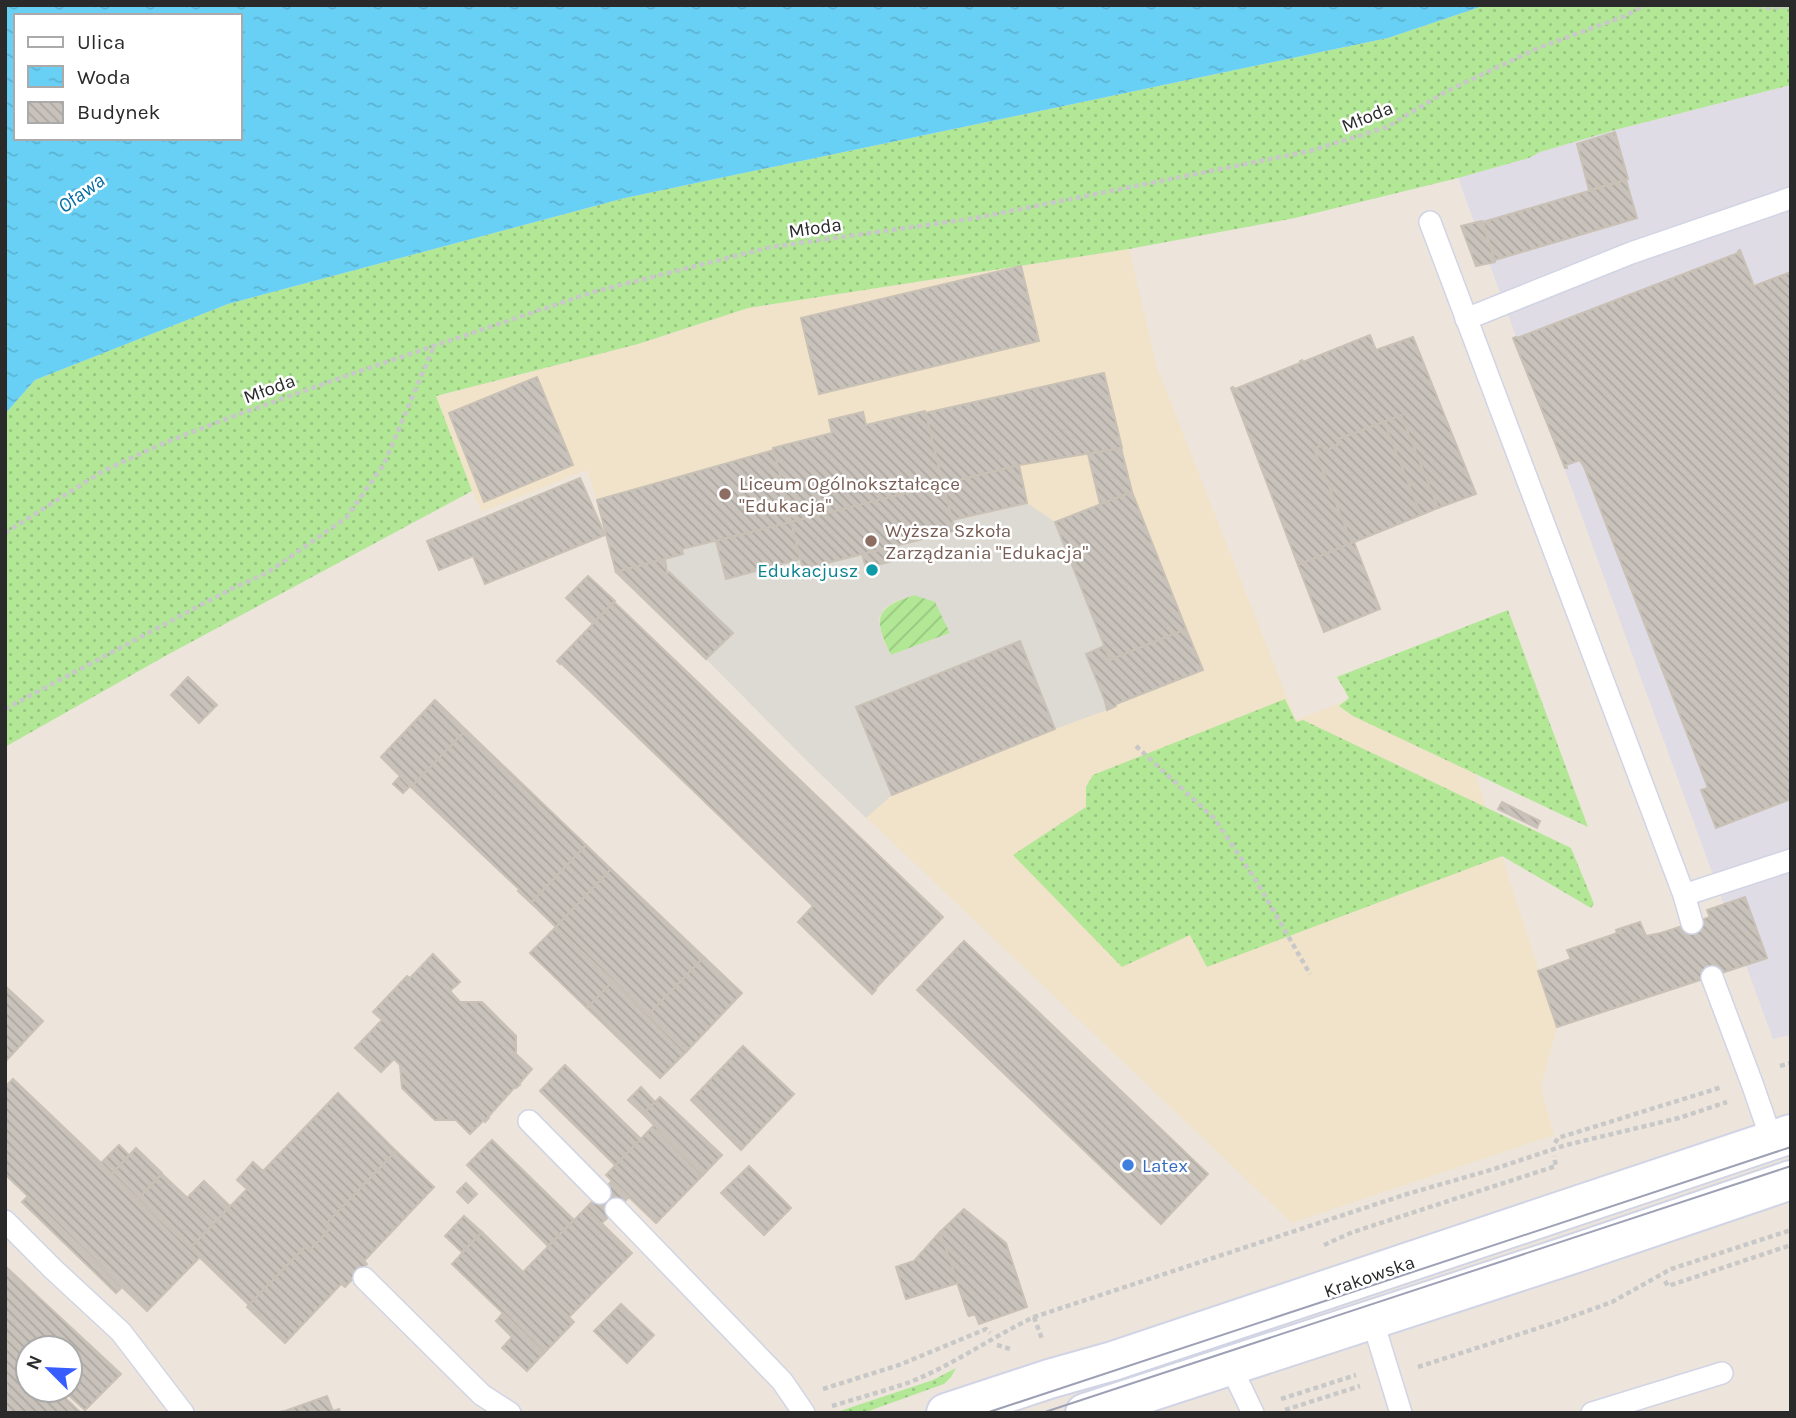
<svg xmlns="http://www.w3.org/2000/svg" width="1796" height="1418" viewBox="0 0 1796 1418" font-family="Karla,sans-serif">
<defs>
<pattern id="grass-dots" width="8" height="8" patternUnits="userSpaceOnUse" patternTransform="scale(1.75)"><rect width="8" height="8" fill="#b1e795"/><path d="M2 2h.1M6 6h.1" fill="none" stroke="#98c681" stroke-width="1.8" stroke-linecap="round"/></pattern>
<pattern id="garden-furrows" width="10" height="10" patternUnits="userSpaceOnUse" patternTransform="scale(1.75)"><rect width="10" height="10" fill="#b1e795"/><path d="M-1 1l2-2M0 10L10 0M9 11l2-2" fill="none" stroke="#98c681"/></pattern>
<pattern id="water-ripples" width="26" height="14" patternUnits="userSpaceOnUse" patternTransform="scale(1.75)"><rect width="26" height="14" fill="#69d0f5"/><path d="M2 4q2-2 4 0t4 0M15 11q2-2 4 0t4 0" fill="none" stroke="#5bb3d2"/></pattern>
<pattern id="building-back-hatch" width="6" height="6" patternUnits="userSpaceOnUse" patternTransform="scale(1.75)"><rect width="6" height="6" fill="#c8c2bb"/><path d="M-1 5l2 2M0 0l6 6M5-1l2 2" fill="none" stroke="#aca7a1"/></pattern>
</defs>
<rect width="100%" height="100%" fill="#ede5db"/>
<polygon fill="#dfdce5" points="1791,85 1791,1035 1773,1039 1458,178 1529,158 1540,152 1615,130"/>
<polygon fill="#f0e3ca" points="1129,249 1157,367 1296,720 1440,664 1557,1027 1541,1087 1554,1135 1292,1223 803,757 706,659 616,572 597,500 587,470 482,512 472,491 436,396 638,344 748,308"/>
<g fill="url(#grass-dots)">
<polygon points="1486,5 1791,5 1791,85 1615,130 1540,152 1529,158 1458,178 1295,218 1129,249 748,308 638,344 436,396 472,491 167,655 5,747 5,414 35,380 228,304 625,198 1388,38"/>
<polygon points="1508,610 1588,827 1353,716 1339,706 1349,698 1337,677"/>
<polygon points="1285,699 1296,722 1303,720 1571,848 1594,904 1591,908 1502,856 1207,967 1190,935 1122,967 1013,855 1086,807 1086,787 1093,775"/>
<polygon points="956,1368 951,1377 944,1384 863,1413 834,1413 933,1380"/>
</g>
<path fill="url(#garden-furrows)" d="M914,595L935,601L950,633L891,655C873,619 874,608 914,595Z"/>
<path fill="#ddd9d3" fill-rule="evenodd" d="M1027,503L1055,522L1104,646L1086,654L1105,701L1107,710L1055,729L1019,641L856,707L892,795L866,818L803,757L706,659L733,633L669,572L667,573L665,559L682,554V549L716,541L727,579L800,559L803,569L862,554L867,567L896,560L893,547L954,531L952,520ZM914,595L935,602L950,633L891,655L882,637L879,618L885,608L894,602Z"/>
<path fill="url(#water-ripples)" fill-rule="evenodd" d="M5,5H1486L1388,38L625,198L228,304L35,380L5,414ZM16,16H240V138H16Z"/>
<g fill="url(#building-back-hatch)" stroke="#c9c1b5" stroke-width="2">
<polygon points="1615,132 1628,179 1589,190 1577,144"/>
<polygon points="1626,180 1637,218 1495,260 1483,222"/>
<polygon points="1482,221 1495,262 1476,266 1461,226"/>
<polygon points="1740,250 1754,286 1791,272 1791,799 1716,828 1701,790 1708,788 1584,467 1580,460 1566,465 1567,468 1565,468 1513,338 1516,337 1517,338 1738,253 1738,251"/>
<polygon points="1021,266 1039,341 819,394 801,318"/>
<polygon points="1370,335 1376,350 1413,337 1476,494 1438,508 1401,415 1336,440 1338,445 1325,451 1322,445 1314,449 1352,543 1298,565 1231,388 1233,387 1235,389 1300,363 1300,361 1302,360 1303,362"/>
<polygon points="1104,373 1122,448 1019,465 943,484 925,413"/>
<polygon points="537,377 573,465 484,502 449,413"/>
<polygon points="925,411 943,484 791,522 773,448 832,433 829,420 863,412 866,425"/>
<polygon points="1401,415 1438,508 1421,515 1384,422"/>
<polygon points="1384,422 1421,515 1352,543 1314,449 1322,445 1325,451 1338,445 1336,440"/>
<polygon points="1121,448 1132,492 1100,504 1088,454"/>
<polygon points="774,450 791,522 682,549 683,554 616,572 597,500"/>
<polygon points="1019,465 1027,503 952,520 943,484"/>
<polygon points="580,478 605,535 485,584 473,556 439,570 427,541"/>
<polygon points="943,484 955,531 803,569 791,522"/>
<polygon points="1132,492 1186,629 1110,660 1055,522"/>
<polygon points="791,522 800,559 726,579 716,541"/>
<polygon points="1354,542 1380,609 1324,632 1298,565"/>
<polygon points="893,547 896,560 866,568 862,554"/>
<polygon points="665,559 667,573 669,572 733,633 706,659 616,572"/>
<polygon points="588,576 615,601 593,624 566,598"/>
<polygon points="614,602 943,917 875,989 876,990 872,994 798,922 813,906 561,663 560,664 557,661"/>
<polygon points="1186,629 1203,670 1116,704 1116,706 1107,710 1105,701 1086,654 1104,646 1110,660"/>
<polygon points="1020,641 1055,729 892,795 856,707"/>
<polygon points="188,677 217,705 199,723 171,695"/>
<polygon points="435,700 466,730 411,787 381,757"/>
<polygon points="466,730 586,845 531,903 518,891 520,890 411,787"/>
<polygon points="400,776 410,786 403,793 393,784"/>
<polygon points="1502,802 1540,821 1537,828 1498,809"/>
<polygon points="586,845 611,869 556,927 531,903"/>
<polygon points="611,869 704,957 648,1015 556,927"/>
<polygon points="1745,897 1767,958 1557,1027 1538,971 1571,959 1567,950 1612,935 1617,933 1616,930 1640,922 1646,936 1661,933 1710,917 1707,910"/>
<polygon points="556,927 613,981 587,1008 530,953"/>
<polygon points="964,941 1208,1174 1161,1224 917,990"/>
<polygon points="433,954 460,982 450,991 460,1002 482,1002 516,1036 516,1054 532,1069 519,1084 520,1085 516,1088 515,1087 488,1117 489,1118 485,1122 484,1120 470,1134 456,1120 435,1120 402,1088 400,1065 394,1059 381,1072 355,1048 382,1020 373,1012 407,976 410,978"/>
<polygon points="704,957 742,993 686,1052 648,1015"/>
<polygon points="613,981 686,1052 660,1078 587,1008"/>
<polygon points="5,986 43,1021 5,1062"/>
<polygon points="743,1046 794,1094 741,1150 691,1100"/>
<polygon points="565,1065 641,1139 616,1166 540,1091"/>
<polygon points="13,1079 200,1257 147,1311 5,1174 5,1087"/>
<polygon points="641,1087 655,1102 643,1114 628,1100"/>
<polygon points="338,1093 396,1151 325,1225 329,1230 309,1251 305,1247 249,1305 190,1248 247,1189 237,1180 253,1162 263,1171"/>
<polygon points="660,1097 722,1155 703,1175 643,1114"/>
<polygon points="654,1125 659,1129 657,1130 703,1175 656,1223 606,1175"/>
<polygon points="492,1140 574,1220 548,1246 467,1165"/>
<polygon points="119,1145 129,1155 112,1174 101,1163"/>
<polygon points="136,1148 162,1173 138,1199 112,1174"/>
<polygon points="396,1151 434,1187 364,1261 367,1264 345,1287 341,1284 285,1343 247,1307 305,1247 309,1251 329,1230 325,1225"/>
<polygon points="749,1166 791,1208 764,1235 721,1193"/>
<polygon points="162,1174 214,1223 190,1248 138,1199"/>
<polygon points="204,1181 230,1206 214,1223 187,1198"/>
<polygon points="612,1181 629,1197 601,1224 586,1208"/>
<polygon points="466,1183 477,1194 468,1203 457,1192"/>
<polygon points="28,1196 122,1287 116,1293 22,1202"/>
<polygon points="586,1208 632,1253 569,1317 523,1272"/>
<polygon points="964,1209 1006,1243 1027,1307 979,1324 975,1314 969,1316 968,1315 940,1232"/>
<polygon points="464,1216 482,1232 462,1252 445,1236"/>
<polygon points="482,1232 574,1322 544,1353 452,1264"/>
<polygon points="940,1232 958,1283 906,1299 896,1267 914,1261"/>
<polygon points="5,1266 121,1374 85,1410 63,1390 70,1390 70,1348 28,1348 28,1358 5,1336"/>
<polygon points="621,1304 654,1335 627,1363 594,1331"/>
<polygon points="503,1313 544,1353 527,1371 502,1348 512,1337 496,1321"/>
<polygon points="8,1339 23,1353 21,1355 28,1361 28,1390 57,1390 79,1411 77,1413 5,1413 5,1341"/>
<polygon points="327,1396 333,1411 339,1409 341,1413 272,1413 285,1411"/>
</g>
<g fill="none" stroke-linecap="round" stroke-linejoin="round">
<g stroke="#d1d4e4" stroke-width="24">
<g id="lane">
<polyline points="1430,222 1684,895 1692,923"/>
<polyline points="1466,319 1631,253 1791,198"/>
<polyline points="1684,895 1791,860"/>
<polyline points="1712,977 1753,1086 1772,1141"/>
<polyline points="529,1121 600,1193"/>
<polyline points="616,1209 782,1381 804,1413"/>
<polyline points="5,1221 53,1269 121,1332 183,1413"/>
<polyline points="364,1278 482,1395 510,1413"/>
<polyline points="1372,1319 1401,1413"/>
<polyline points="1230,1365 1253,1413"/>
<polyline points="1592,1413 1722,1373"/>
</g>
</g>
<g stroke="#d1d4e4" stroke-width="42">
<g id="secondary">
<polyline points="946,1413 1049,1379 1113,1361 1791,1134"/>
<polyline points="1085,1413 1567,1256 1791,1180"/>
</g>
</g>
<g stroke="#c8c8c8" stroke-width="4.5" stroke-dasharray="5 3.5" stroke-linecap="butt">
<polyline points="1758,5 1767,8 1791,6"/>
<polyline points="5,533 103,471 164,443 234,416 354,373 593,292 771,247 976,218 1310,151 1387,127 1447,91 1538,48 1625,16 1645,5"/>
<polyline points="5,709 231,589 267,573 346,518 384,464 434,346"/>
<polyline points="1136,746 1214,818 1257,882 1310,974"/>
<polyline points="1780,1066 1791,1063"/>
<polyline points="1555,1143 1558,1138 1722,1087"/>
<polyline points="1324,1245 1353,1232 1556,1166 1554,1156"/>
<polyline points="1665,1281 1668,1286 1791,1245"/>
<polyline points="1034,1317 1042,1339"/>
<polyline points="997,1345 1010,1349"/>
<polyline points="1418,1367 1557,1322 1612,1302 1671,1269 1791,1230"/>
<polyline points="823,1389 899,1365 986,1329 990,1333"/>
<polyline points="1281,1399 1356,1375"/>
<path d="M832,1406C858,1398 885,1391 910,1382C953,1365 992,1337 1034,1317L1407,1194L1494,1169L1566,1145L1679,1118L1727,1102"/>
<polyline points="1285,1410 1360,1386"/>
</g>
<use href="#lane" stroke="#fff" stroke-width="21"/>
<use href="#secondary" stroke="#fff" stroke-width="38"/>
<g stroke="#9ea1b6" stroke-width="2">
<polyline points="986,1413 1791,1147"/>
<polyline points="1042,1413 1791,1166"/>
</g>
</g>
<g fill="#8d6e63" stroke="#fff" stroke-width="2.5">
<circle cx="725" cy="494" r="7"/>
<circle cx="871" cy="541" r="7"/>
</g>
<circle fill="#0f9aa8" stroke="#fff" stroke-width="2.5" cx="872" cy="570" r="7"/>
<circle fill="#3f7fe0" stroke="#fff" stroke-width="2.5" cx="1128" cy="1165" r="7"/>
<g text-anchor="middle" stroke-width="5" stroke-linejoin="round" paint-order="stroke">
<g font-size="19" fill="#2a2a2a" stroke="#fff">
<text transform="translate(1367 116) rotate(-22)" y="7">Młoda</text>
<text transform="translate(815 227) rotate(-8)" y="7">Młoda</text>
<text transform="translate(269 388) rotate(-20)" y="7">Młoda</text>
<text transform="translate(1369 1276) rotate(-19)" y="7">Krakowska</text>
</g>
<g font-size="19" fill="#785e54" stroke="#fff" text-anchor="start">
<text x="739" y="490">Liceum Ogólnokształcące<tspan x="739" dy="22">"Edukacja"</tspan></text>
<text x="885" y="537">Wyższa Szkoła<tspan x="885" dy="22">Zarządzania "Edukacja"</tspan></text>
</g>
<g font-size="19" fill="#0d838f" stroke="#fff" text-anchor="end">
<text x="858" y="577">Edukacjusz</text>
</g>
<g font-size="19" fill="#366cbe" stroke="#fff" text-anchor="start">
<text x="1142" y="1172">Latex</text>
</g>
<g font-size="21" font-style="italic" fill="#076da2" stroke="#fff">
<text transform="translate(81 193) rotate(-36)" y="7">Oława</text>
</g>
</g>
<rect width="1796" height="1418" fill="none" stroke="#2a2a2a" stroke-width="14"/>
<rect x="14" y="14" width="228" height="126" fill="#ffffff" stroke="#aaaaaa" stroke-width="2"/>
<rect x="28" y="37" width="35" height="10" fill="#ffffff" stroke="#aaaaaa" stroke-width="2"/>
<text x="77" y="49" font-size="21" fill="#2a2a2a">Ulica</text>
<rect x="28" y="66" width="35" height="21" fill="url(#water-ripples)" stroke="#aaaaaa" stroke-width="2"/>
<text x="77" y="84" font-size="21" fill="#2a2a2a">Woda</text>
<rect x="28" y="102" width="35" height="21" fill="url(#building-back-hatch)" stroke="#aaaaaa" stroke-width="2"/>
<text x="77" y="119" font-size="21" fill="#2a2a2a">Budynek</text>
<g transform="translate(49 1369) rotate(294)"><circle r="33" fill="#ffffff" stroke="#aaaaaa" stroke-width="2"/>
<path d="M0-5L12 26L0 18L-12 26Z" fill="#375dff"/>
<text y="-10" font-size="19" font-weight="bold" text-anchor="middle" fill="#2a2a2a">N</text>
</g>
</svg>
